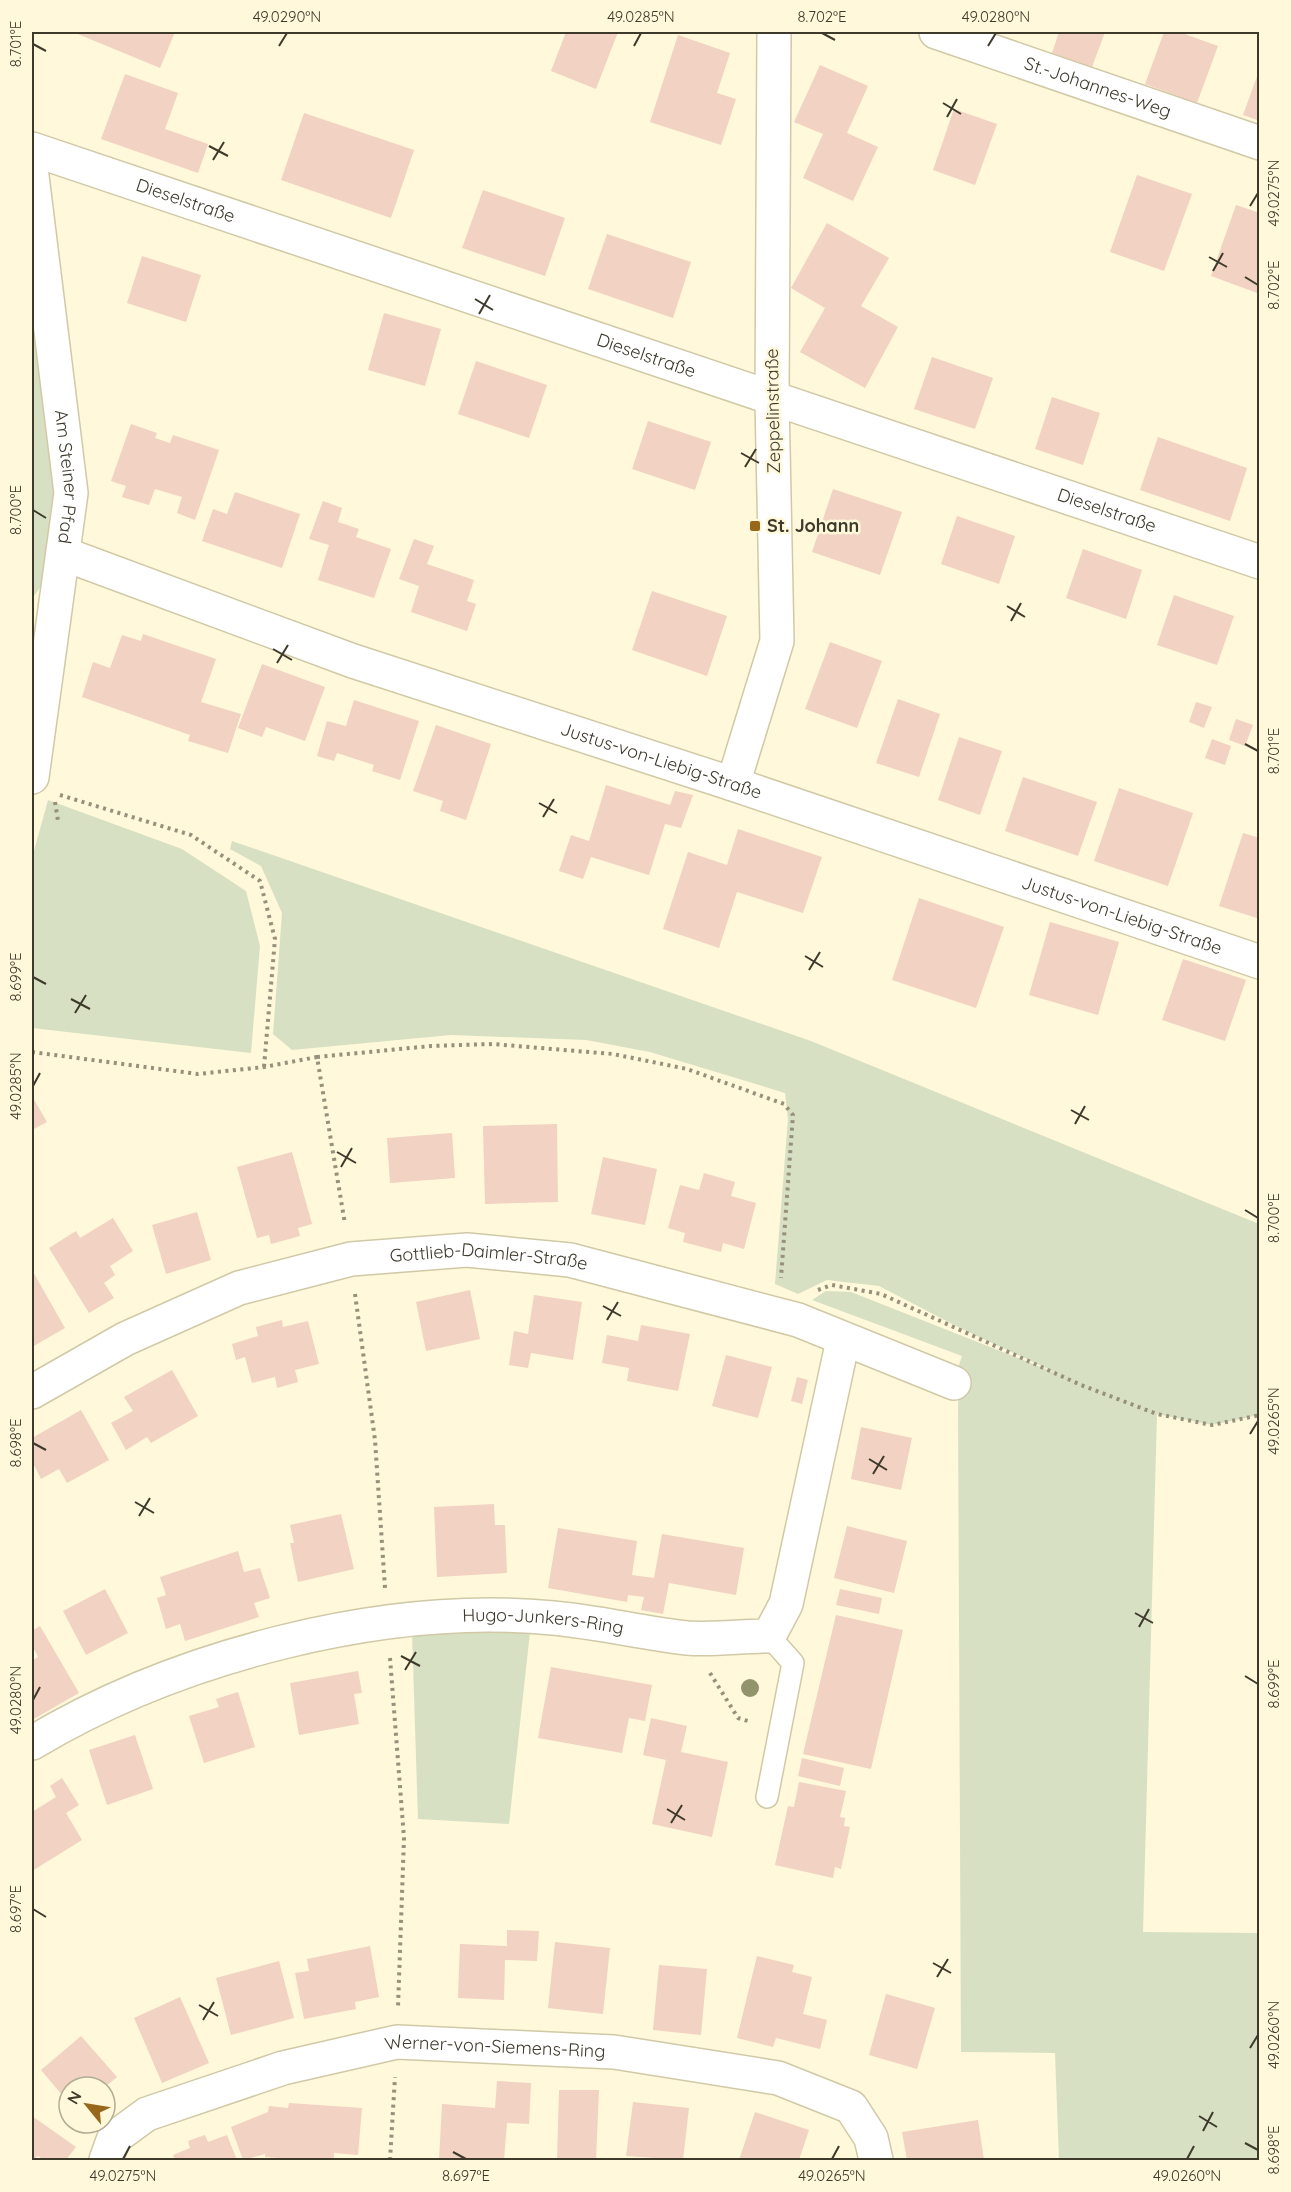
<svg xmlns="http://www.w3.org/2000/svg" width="1291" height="2192" viewBox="0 0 1291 2192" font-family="Quicksand,sans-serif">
<rect width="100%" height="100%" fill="#fff8db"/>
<g fill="#d8e0c3">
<polygon points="32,176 64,554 34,596 32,613"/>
<polygon points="48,800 182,849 246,891 260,946 251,1053 32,1028 32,858"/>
<polygon points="232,841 811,1041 1259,1224 1259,1415 1212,1425 1157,1414 1143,1932 1259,1933 1259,2160 1059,2160 1055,2053 961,2052 958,1409 959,1365 962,1356 812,1300 826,1291 851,1292 1061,1375 962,1329 879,1286 827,1280 798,1294 775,1284 788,1119 785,1093 650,1052 586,1040 451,1035 292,1050 273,1034 282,913 261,866 230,849"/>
<polygon points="530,1632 509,1824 418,1819 412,1633"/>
</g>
<g fill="#f2d2c2">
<polygon points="73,32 175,32 160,68"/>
<polygon points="566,32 618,32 596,89 551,71"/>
<polygon points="1059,32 1105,32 1092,67 1052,53"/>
<polygon points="1164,32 1179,32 1218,46 1197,103 1145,84"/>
<polygon points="678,35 730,53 717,93 736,99 721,145 650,122"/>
<polygon points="820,65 868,86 847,133 878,147 853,201 803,178 823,134 794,122"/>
<polygon points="1259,71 1260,71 1260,121 1243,115"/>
<polygon points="125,74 178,93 165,129 208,144 198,173 101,139"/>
<polygon points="954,109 997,124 975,185 933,170"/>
<polygon points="304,113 414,150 391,218 281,180"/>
<polygon points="1137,175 1192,194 1164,271 1110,252"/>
<polygon points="483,190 565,218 545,276 462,248"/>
<polygon points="1236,205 1260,213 1260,294 1211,276"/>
<polygon points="827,223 889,258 861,306 898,327 865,388 800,352 825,308 791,288"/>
<polygon points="607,234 691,262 673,318 588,289"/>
<polygon points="142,256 201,275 186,322 127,303"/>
<polygon points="384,313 441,329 425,386 368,370"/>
<polygon points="932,357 993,378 975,429 914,409"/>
<polygon points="476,361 547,385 529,438 458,414"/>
<polygon points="1052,397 1100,413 1083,465 1035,449"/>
<polygon points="648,421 711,442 695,490 632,469"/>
<polygon points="131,424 157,433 155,438 170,443 173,435 219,450 195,520 177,513 182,497 155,489 149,505 122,497 126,486 111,481"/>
<polygon points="1158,437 1247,468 1230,521 1140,490"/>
<polygon points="833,489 902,512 880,575 812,552"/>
<polygon points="235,492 300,514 282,568 202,541 213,509 227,514"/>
<polygon points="323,501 342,508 338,522 359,529 356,537 391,549 374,598 318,580 329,545 309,539"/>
<polygon points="957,516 1015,536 999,584 941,564"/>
<polygon points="414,539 434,546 427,564 474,580 467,601 476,604 467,631 411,612 419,586 399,579"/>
<polygon points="1083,549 1142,570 1126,619 1066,598"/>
<polygon points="652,591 727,616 707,676 632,650"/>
<polygon points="1174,595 1234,616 1217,665 1157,645"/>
<polygon points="143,634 216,659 201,702 241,714 228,753 188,741 190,735 82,697 93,662 110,668 122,635 141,641"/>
<polygon points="830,642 882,661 857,728 805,709"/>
<polygon points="262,664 325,687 305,741 266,727 262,737 238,728"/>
<polygon points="898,699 940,714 919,777 876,763"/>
<polygon points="354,700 419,721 400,780 372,771 374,765 337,753 334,761 317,756 327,721 346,726"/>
<polygon points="1196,702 1212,707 1204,728 1189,722"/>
<polygon points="1236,719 1253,725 1245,746 1229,740"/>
<polygon points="436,725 491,744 466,820 440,811 443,801 413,791"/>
<polygon points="959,737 1002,751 980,815 938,800"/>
<polygon points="1212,739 1231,746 1225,765 1205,758"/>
<polygon points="1023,777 1097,802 1078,856 1005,831"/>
<polygon points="606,785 670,805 675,791 693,795 681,828 665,824 649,875 591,857 583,879 559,871 571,835 589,841"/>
<polygon points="1119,788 1193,813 1168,886 1094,861"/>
<polygon points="738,829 822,857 803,913 737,892 719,948 663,929 688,852 727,865"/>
<polygon points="1243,833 1260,838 1260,919 1219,906"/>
<polygon points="919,898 1004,927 976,1008 892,980"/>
<polygon points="1050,922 1119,942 1098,1015 1029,995"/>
<polygon points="1183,959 1246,980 1225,1041 1162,1020"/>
<polygon points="32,1096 47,1122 32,1130"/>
<polygon points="557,1124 558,1202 485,1204 483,1126"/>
<polygon points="452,1133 455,1178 390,1183 387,1138"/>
<polygon points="292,1152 312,1224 298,1228 300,1236 271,1244 269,1235 257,1238 237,1167"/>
<polygon points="603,1157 657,1169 645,1225 591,1214"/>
<polygon points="704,1173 735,1182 731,1196 756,1203 744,1249 723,1243 721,1252 683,1242 685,1233 668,1228 680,1185 699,1190"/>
<polygon points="197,1212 211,1260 166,1274 152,1225"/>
<polygon points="113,1218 133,1251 110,1266 115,1275 104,1283 114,1298 89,1313 49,1248 76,1231 80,1238"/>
<polygon points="32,1270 65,1328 32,1347"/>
<polygon points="470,1290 480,1339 426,1351 416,1302"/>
<polygon points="534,1295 582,1302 573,1360 531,1353 528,1368 509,1365 514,1331 528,1334"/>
<polygon points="282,1320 283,1327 308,1321 319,1364 295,1370 298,1382 277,1388 275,1377 252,1383 245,1357 236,1360 232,1344 258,1336 256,1327"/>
<polygon points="641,1325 690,1334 678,1391 627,1381 629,1368 602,1363 607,1335 638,1341"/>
<polygon points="726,1355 772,1367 758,1418 712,1406"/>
<polygon points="172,1370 198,1416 151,1443 147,1437 126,1450 111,1423 133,1411 124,1397"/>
<polygon points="797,1377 808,1380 802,1404 791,1401"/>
<polygon points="81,1410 109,1460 67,1483 59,1469 41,1479 32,1461 32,1438"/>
<polygon points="861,1427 912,1438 901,1490 851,1479"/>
<polygon points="494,1504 495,1525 505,1525 507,1573 437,1577 434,1507"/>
<polygon points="341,1514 354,1569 298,1582 290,1543 294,1543 290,1525"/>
<polygon points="847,1526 907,1541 894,1593 834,1578"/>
<polygon points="558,1528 637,1541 632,1575 654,1578 662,1534 744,1548 736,1595 669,1583 663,1614 641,1610 644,1597 628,1595 627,1602 548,1588"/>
<polygon points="238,1551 244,1572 260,1568 270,1598 254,1603 259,1617 185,1641 180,1624 166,1629 157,1598 166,1595 160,1577"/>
<polygon points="105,1589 128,1633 86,1655 63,1611"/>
<polygon points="840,1589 882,1598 879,1614 836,1605"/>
<polygon points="836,1615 903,1630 871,1769 803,1754"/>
<polygon points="40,1626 79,1693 32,1720 32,1661 38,1657 32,1645 32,1631"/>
<polygon points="551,1667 652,1685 645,1721 629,1718 622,1753 538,1738"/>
<polygon points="358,1671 362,1693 354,1694 359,1724 299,1735 290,1683"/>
<polygon points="238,1692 255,1747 204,1763 189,1716 219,1707 216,1699"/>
<polygon points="651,1718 687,1726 681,1752 728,1762 712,1837 652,1824 666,1760 643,1755"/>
<polygon points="135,1735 153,1789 107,1805 89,1750"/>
<polygon points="802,1758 844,1768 840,1786 798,1776"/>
<polygon points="62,1778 79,1805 66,1813 82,1840 32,1871 32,1812 56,1797 50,1786"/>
<polygon points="799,1782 846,1791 840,1817 845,1818 844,1826 850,1827 841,1869 835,1867 833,1878 775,1865 788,1806 794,1807"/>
<polygon points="507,1930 539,1931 537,1961 505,1960 504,2000 458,1998 460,1944 507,1946"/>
<polygon points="555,1942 610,1948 603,2014 548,2008"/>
<polygon points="370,1946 379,1997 355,2002 356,2009 304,2019 295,1973 309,1971 307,1959"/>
<polygon points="757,1956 794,1965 792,1972 812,1977 803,2014 827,2020 820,2049 776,2038 773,2047 737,2038"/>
<polygon points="279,1961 294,2018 231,2035 216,1978"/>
<polygon points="659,1965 707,1969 701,2035 653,2030"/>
<polygon points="886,1994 935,2008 917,2069 869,2055"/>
<polygon points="180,1997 209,2063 162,2083 134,2018"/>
<polygon points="81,2036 117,2077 105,2087 69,2087 69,2103 41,2070"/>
<polygon points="497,2081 531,2083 529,2124 507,2123 504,2160 439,2160 442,2104 495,2108"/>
<polygon points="559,2090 599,2090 596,2160 557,2160"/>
<polygon points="633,2102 689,2108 683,2160 626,2156"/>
<polygon points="289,2103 362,2108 358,2155 334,2153 334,2160 305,2160 265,2157 265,2154 243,2160 231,2127 268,2112 269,2106 288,2108"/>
<polygon points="755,2112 809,2130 799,2160 739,2160"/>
<polygon points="32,2116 76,2147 66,2160 44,2160 38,2156 32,2160"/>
<polygon points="978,2120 984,2160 907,2160 902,2132"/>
<polygon points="205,2135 208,2142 227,2135 237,2160 175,2160 173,2155 190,2148 188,2141"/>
</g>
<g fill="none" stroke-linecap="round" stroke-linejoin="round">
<g stroke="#d1c9a6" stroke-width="24">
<polyline id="service" points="767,1797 793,1663 769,1636"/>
</g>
<g stroke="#d1c9a6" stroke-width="36">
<g id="minor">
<path id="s1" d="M936,32L1260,143"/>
<path id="s2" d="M32,149L1260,562"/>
<path id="s3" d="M32,176L71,493L32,777"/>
<path id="s4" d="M64,554L353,661L733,784L1260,962"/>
<polyline points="733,784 777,641 772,400 774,32"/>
<path id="s5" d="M32,1392L125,1339L239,1288L351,1259L467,1250L570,1260L798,1320L954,1383"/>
<path id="s6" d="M32,1743C177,1656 384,1602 553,1618C598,1622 642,1633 687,1638C714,1640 742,1636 769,1636L786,1604L843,1340"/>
<path id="s7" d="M106,2160L114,2138L147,2114L283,2068L397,2042L614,2052L778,2078L851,2107L871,2138L876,2160"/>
</g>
</g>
<g stroke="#96907c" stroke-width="4" stroke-dasharray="3 4.5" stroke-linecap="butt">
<polyline points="60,795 191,835 260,881 275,939 264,1067"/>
<polyline points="55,802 58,821"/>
<polyline points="32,1052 198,1074 264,1067 317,1057 345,1224"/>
<polyline points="317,1057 431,1046 493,1044 613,1054 687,1069 784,1104 793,1115 781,1278"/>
<polyline points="818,1290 832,1285 881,1294 1081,1385 1157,1414 1212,1425 1260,1415"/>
<polyline points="355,1294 375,1440 385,1588"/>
<polyline points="390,1658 404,1838 398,2007"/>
<polyline points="710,1673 738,1718 751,1722"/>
<polyline points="390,2160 395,2077"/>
</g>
<use href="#service" stroke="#fff" stroke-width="21"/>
<use href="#minor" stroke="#fff" stroke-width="33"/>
</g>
<circle fill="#92946c" cx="750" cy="1688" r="9"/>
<path fill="none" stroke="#3d392b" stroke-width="2" d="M822,33L835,40M33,44L46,51M279,46L287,33M634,46L641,33M988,46L996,33M943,103L961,114M947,117L957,99M209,146L228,156M213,160L224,142M1250,206L1258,193M1209,257L1227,267M1213,271L1223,253M1245,277L1258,285M475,299L493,310M479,314L490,295M741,453L759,463M745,467L756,449M33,510L46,518M1007,606L1025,617M1011,621L1021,603M273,649L292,660M277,663L288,645M1245,744L1258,751M539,803L557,813M543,817L554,799M805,956L823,967M809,970L820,952M33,977L46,984M71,999L90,1009M75,1013L86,995M33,1086L40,1073M1071,1110L1089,1120M1075,1124L1085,1106M337,1152L356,1163M341,1167L352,1148M1245,1210L1258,1218M603,1306L621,1316M607,1320L618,1302M1250,1434L1258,1421M33,1443L46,1450M869,1459L887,1470M873,1474L884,1456M135,1502L154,1513M139,1516L150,1498M1135,1613L1153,1623M1139,1627L1149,1609M401,1656L420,1666M405,1670L416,1652M1245,1676L1258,1684M33,1700L40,1687M667,1809L685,1820M671,1823L682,1805M33,1909L46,1917M933,1963L951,1973M937,1977L948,1959M199,2005L218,2016M203,2020L214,2002M1250,2048L1258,2035M1199,2116L1217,2127M1203,2131L1213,2112M1245,2143L1258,2150M453,2152L466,2159M123,2159L130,2146M832,2159L839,2146M1187,2159L1194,2146"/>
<rect fill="#98671a" stroke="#fff8db" stroke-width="2" x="749" y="520" width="12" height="12" rx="3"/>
<g text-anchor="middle" stroke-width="5" stroke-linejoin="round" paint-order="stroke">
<g font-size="18" fill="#3d392b" stroke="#fff8db">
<text dy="6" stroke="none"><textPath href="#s1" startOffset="171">St.-Johannes-Weg</textPath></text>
<text dy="6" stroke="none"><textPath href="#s2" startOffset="162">Dieselstraße</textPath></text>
<text dy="6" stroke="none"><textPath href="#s2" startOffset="648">Dieselstraße</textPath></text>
<text transform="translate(773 411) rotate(-91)" y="6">Zeppelinstraße</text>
<text dy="6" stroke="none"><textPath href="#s3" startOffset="303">Am Steiner Pfad</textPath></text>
<text dy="6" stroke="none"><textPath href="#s2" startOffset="1134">Dieselstraße</textPath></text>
<text dy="6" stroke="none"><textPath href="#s4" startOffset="632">Justus-von-Liebig-Straße</textPath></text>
<text dy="6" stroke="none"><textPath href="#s4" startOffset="1118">Justus-von-Liebig-Straße</textPath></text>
<text dy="6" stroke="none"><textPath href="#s5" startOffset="486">Gottlieb-Daimler-Straße</textPath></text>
<text dy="6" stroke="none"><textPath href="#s6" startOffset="534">Hugo-Junkers-Ring</textPath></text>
<text dy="6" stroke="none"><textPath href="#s7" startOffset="423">Werner-von-Siemens-Ring</textPath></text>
</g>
<g font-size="18" font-weight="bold" fill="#3d392b" stroke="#fff8db" text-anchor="start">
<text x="767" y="532">St. Johann</text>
</g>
</g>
<rect width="1291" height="2192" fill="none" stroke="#fff8db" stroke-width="66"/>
<g transform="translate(87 2105) rotate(300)"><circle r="28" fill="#fff8db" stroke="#b1ac95" stroke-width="1.5"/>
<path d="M0-4.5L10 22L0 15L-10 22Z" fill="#98671a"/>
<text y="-9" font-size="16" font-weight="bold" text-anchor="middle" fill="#3d392b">N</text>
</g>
<rect x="33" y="33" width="1225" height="2126" fill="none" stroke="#3d392b" stroke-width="2"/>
<g font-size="15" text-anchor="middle" fill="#3d392b">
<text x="287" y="22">49.0290°N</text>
<text x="641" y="22">49.0285°N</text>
<text x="822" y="22">8.702°E</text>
<text x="996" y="22">49.0280°N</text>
<text transform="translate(16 44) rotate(-90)" y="5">8.701°E</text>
<text transform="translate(1274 193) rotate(-90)" y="5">49.0275°N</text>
<text transform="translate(1274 285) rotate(-90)" y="5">8.702°E</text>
<text transform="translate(16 510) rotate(-90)" y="5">8.700°E</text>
<text transform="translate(1274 751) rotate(-90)" y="5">8.701°E</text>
<text transform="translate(16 977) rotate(-90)" y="5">8.699°E</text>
<text transform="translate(16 1086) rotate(-90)" y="5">49.0285°N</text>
<text transform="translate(1274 1218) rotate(-90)" y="5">8.700°E</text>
<text transform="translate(1274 1421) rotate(-90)" y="5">49.0265°N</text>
<text transform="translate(16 1443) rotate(-90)" y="5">8.698°E</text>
<text transform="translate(1274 1684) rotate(-90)" y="5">8.699°E</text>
<text transform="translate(16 1700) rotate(-90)" y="5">49.0280°N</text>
<text transform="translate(16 1909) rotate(-90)" y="5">8.697°E</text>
<text transform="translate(1274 2035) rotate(-90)" y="5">49.0260°N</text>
<text transform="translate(1274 2150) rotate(-90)" y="5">8.698°E</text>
<text x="123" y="2181">49.0275°N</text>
<text x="466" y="2181">8.697°E</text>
<text x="832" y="2181">49.0265°N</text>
<text x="1187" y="2181">49.0260°N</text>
</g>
</svg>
